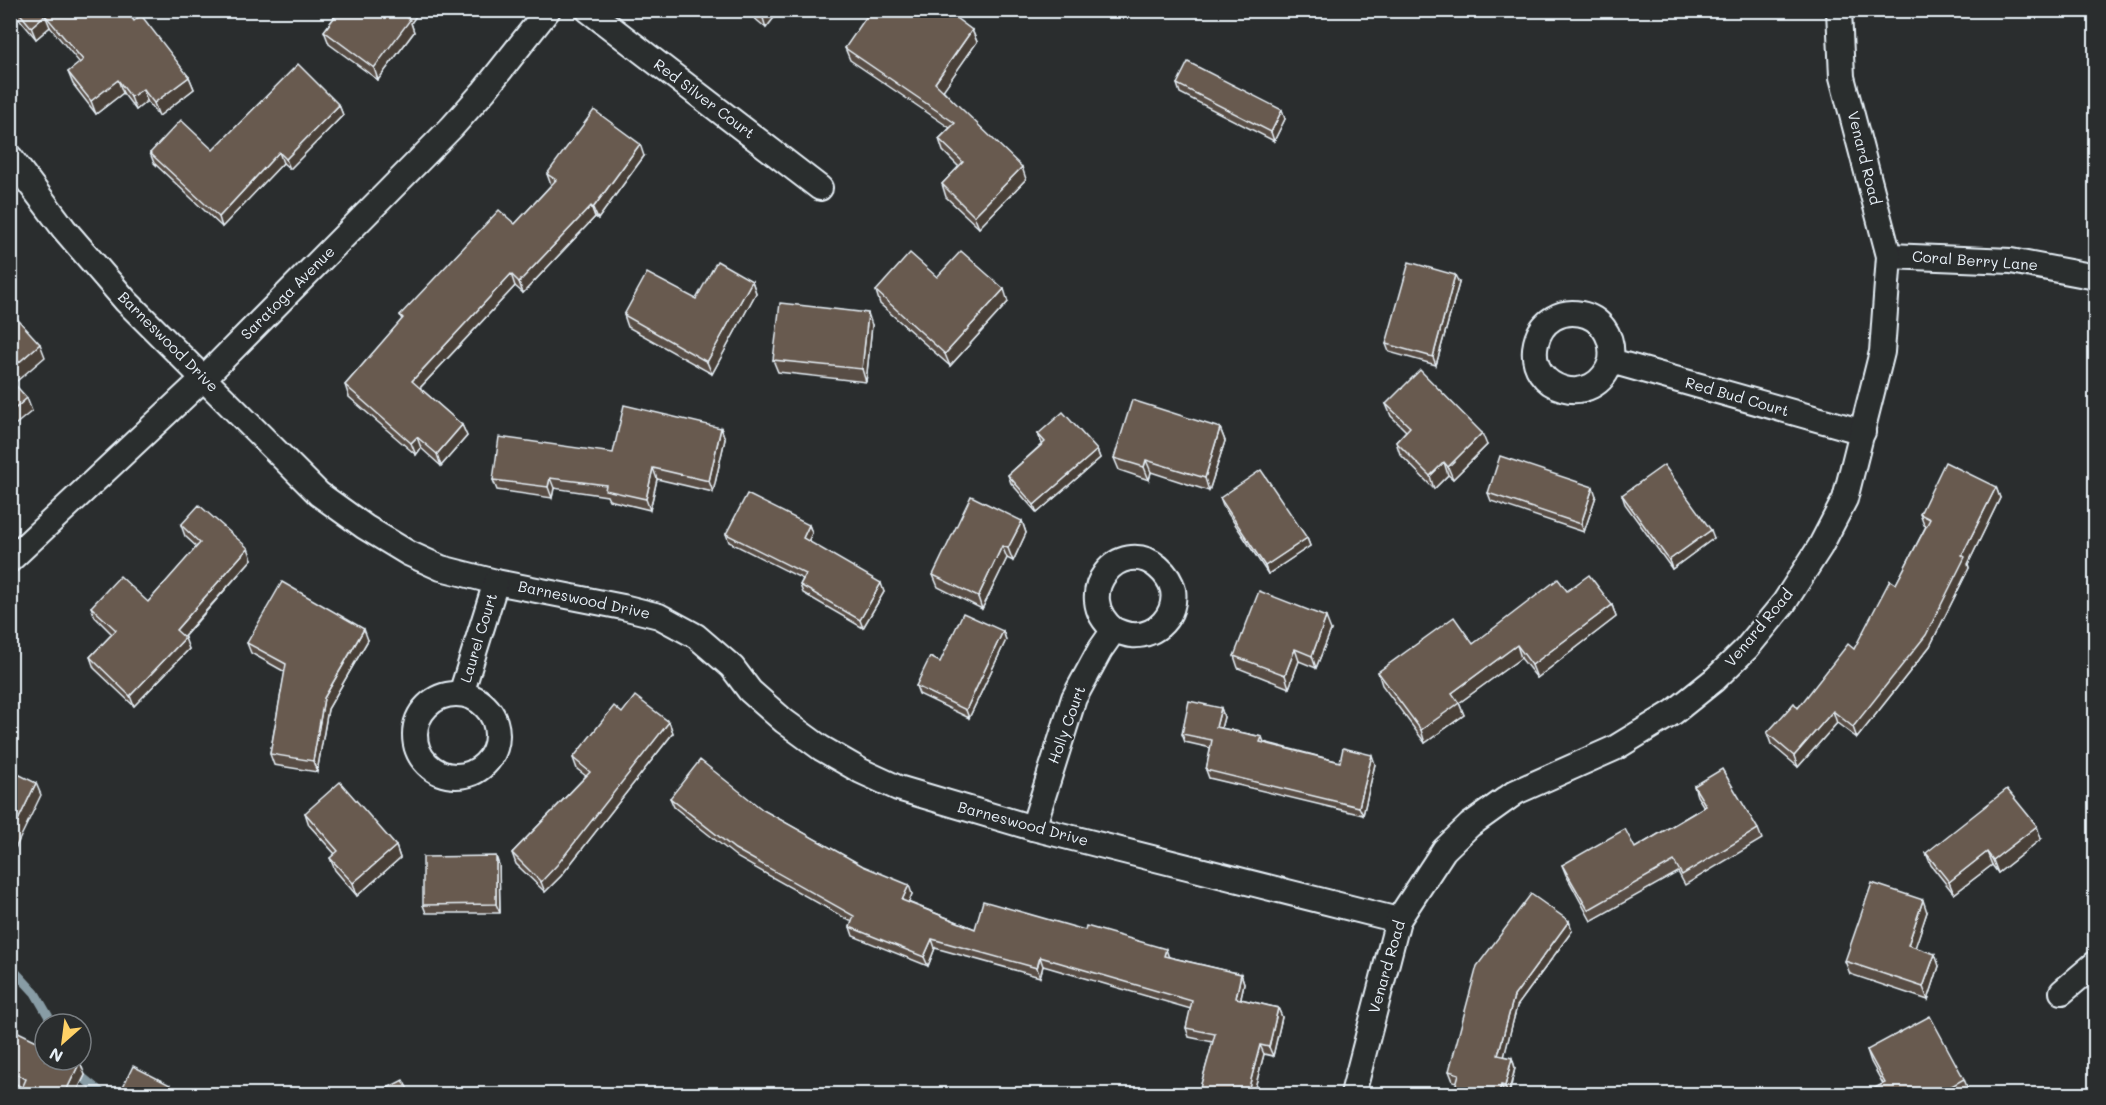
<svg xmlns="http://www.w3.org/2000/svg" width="2106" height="1105" viewBox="0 0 2106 1105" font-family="Mali,sans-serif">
<rect width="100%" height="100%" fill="#2a2d2e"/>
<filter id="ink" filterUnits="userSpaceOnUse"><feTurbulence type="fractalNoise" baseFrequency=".0167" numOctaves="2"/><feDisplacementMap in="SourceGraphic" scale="12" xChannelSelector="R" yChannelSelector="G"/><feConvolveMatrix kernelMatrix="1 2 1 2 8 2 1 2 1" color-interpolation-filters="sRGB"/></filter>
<g filter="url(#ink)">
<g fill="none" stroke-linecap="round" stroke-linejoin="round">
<g stroke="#889ca5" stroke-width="9">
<polyline points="10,966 35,993 53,1024"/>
<polyline points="73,1060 82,1077 103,1094"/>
</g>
<g stroke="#e8f1f8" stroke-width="28">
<g id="minor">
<polyline points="588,10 820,188"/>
<polyline points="10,157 64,229 126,301 319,494 365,527 408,553 441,568 496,582 623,607 659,616 696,636 732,667 750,691 784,721 821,748 861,771 898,788 1033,828 1398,920"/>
<polyline points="1889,256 2011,261 2096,277"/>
<path d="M1611,361C1596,411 1525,391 1536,343C1547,296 1618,306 1611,361L1863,432"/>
<polyline points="10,560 204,378 452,127 484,91 548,10"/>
<polyline points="461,694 496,582"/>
<circle cx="456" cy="735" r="41"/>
<path d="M1033,828L1074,698L1100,650L1114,630C1120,632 1126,635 1132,635C1156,637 1177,615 1173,590C1171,581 1165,573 1158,567C1120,535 1070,594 1114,630"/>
<polyline points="2062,992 2096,963"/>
<polyline points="1353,1094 1398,920 1444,850 1470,825 1516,792 1615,748 1674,712 1714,680 1746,649 1784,603 1820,547 1845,499 1882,352 1889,256 1842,77 1839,10"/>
</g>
</g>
<use href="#minor" stroke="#2a2d2e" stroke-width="24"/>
</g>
<g fill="#594d44" stroke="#e8f1f8" stroke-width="1.5">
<polygon points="12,10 126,10 134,21 189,77 194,89 159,116 147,101 136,110 123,93 96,114 73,84 68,72 80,63 50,27 36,39"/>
<polygon points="340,10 420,10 411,23 414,32 378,80 329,44 324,31"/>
<polygon points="745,10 780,10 766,28"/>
<polygon points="930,20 972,30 977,42 943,90 1026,179 979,228 946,197 942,184 959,167 943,151 939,139 950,128 850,60 845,48"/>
<polygon points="1177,84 1282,110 1285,119 1274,141 1180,93"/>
<polygon points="339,105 343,115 290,169 283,163 222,227 154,163 150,153 213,150"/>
<polygon points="644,156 598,219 595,217 523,293 515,286 420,388 462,425 467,436 441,466 421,448 416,455 349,397 345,385 402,320 400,315 515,224 551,185 547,174"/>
<polygon points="937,277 1008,302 950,366 880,304 876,291"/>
<polygon points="752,281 756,293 712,374 628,327 624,315 696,299"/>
<polygon points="1459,283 1436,365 1389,352 1386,344"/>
<polygon points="872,325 866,382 778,372 773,360"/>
<polygon points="1386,404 1487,445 1453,479 1448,475 1434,489 1400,454 1396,442 1406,431 1391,416"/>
<polygon points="721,428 725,439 713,492 657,479 650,510 609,500 607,496 554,488 552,498 497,490 493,480"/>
<polygon points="1220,428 1225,441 1209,491 1151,472 1149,480 1119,470 1114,458"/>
<polygon points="1038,434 1097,450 1100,458 1037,513 1011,483 1008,475 1042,444"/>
<polygon points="1996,487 2000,498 1968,564 1969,568 1930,646 1857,738 1837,723 1798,767 1771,744 1767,733 1798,708 1854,649 1896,584 1926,526 1924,525 1920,514"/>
<polygon points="1488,493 1596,496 1584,532 1491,501"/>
<polygon points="1622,495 1714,538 1672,569 1625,504"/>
<polygon points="1220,498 1307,538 1310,546 1268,574 1223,506"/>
<polygon points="1022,521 1026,533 1013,561 1007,558 982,609 938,587 933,575"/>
<polygon points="181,525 252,559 184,637 189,649 134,706 94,668 90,657 112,634 95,617 91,607 148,602 197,547 185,536"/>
<polygon points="809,525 812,533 808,541 884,592 863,628 803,593 800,585 803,579 729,542 726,534"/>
<polygon points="1567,591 1612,605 1616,617 1537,678 1521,658 1459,703 1464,715 1425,743 1382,685 1378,672 1473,644"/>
<polygon points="1331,630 1316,668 1299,661 1289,688 1238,668 1234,656"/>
<polygon points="1003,631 1006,640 969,718 919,694 916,686 940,662"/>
<polygon points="368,640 328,709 317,772 274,765 270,754 285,672 251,653 247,643"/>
<polygon points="1221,708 1224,717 1221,728 1262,737 1264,742 1340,762 1375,764 1363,815 1209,778 1206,770 1211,748 1185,742 1182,734"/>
<polygon points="622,713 669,722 673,733 561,876 545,892 516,864 512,853 586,776 577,769 573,758"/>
<polygon points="1694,786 1758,829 1762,839 1685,885 1678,872 1591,921 1566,875 1562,865 1635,848 1704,807 1697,796"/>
<polygon points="670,798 763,810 912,894 908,902 975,929 1169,957 1241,974 1244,983 1241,999 1278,1008 1282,1017 1273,1056 1264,1054 1253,1095 1198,1095 1213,1042 1189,1037 1186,1028 1191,1009 1043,966 1040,977 935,948 928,966 853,936 850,927 852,922 738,858 674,807"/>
<polygon points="305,813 396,846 400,858 357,896 335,870 330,858 335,854 309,825"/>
<polygon points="2041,839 1998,873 1992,865 1954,894 1931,865 1926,853"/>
<polygon points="499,865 500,913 426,913 423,905"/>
<polygon points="1927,912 1915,947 1939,966 1928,1000 1850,974 1845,961"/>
<polygon points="1569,921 1572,931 1517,1006 1504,1056 1512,1058 1515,1068 1509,1095 1453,1095 1457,1082 1453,1081 1449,1071"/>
<polygon points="10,1028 85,1075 75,1095 19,1095 22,1087 10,1081"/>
<polygon points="1867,1050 1964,1079 1969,1092 1964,1095 1870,1095 1869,1091 1883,1084 1871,1062"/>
</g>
<g fill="#493f37" stroke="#e8f1f8" stroke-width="1.5">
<polygon points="406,10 420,10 411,23 414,32 378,80 374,68"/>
<polygon points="766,10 780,10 766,28 762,15"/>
<polygon points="45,15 50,27 36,39 31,27"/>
<polygon points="972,30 977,42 940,95 935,83"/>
<polygon points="189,77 194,89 159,116 154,103"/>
<polygon points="118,80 123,93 96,114 91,101"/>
<polygon points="143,89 147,101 136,110 131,97"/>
<polygon points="339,105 343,115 290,169 286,159"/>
<polygon points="1282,110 1285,119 1274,141 1271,132"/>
<polygon points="640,144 644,156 598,219 593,208"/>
<polygon points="279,152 283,163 222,227 219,217"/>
<polygon points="1022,167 1026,179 979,228 974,216"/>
<polygon points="591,206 595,217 523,293 519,282"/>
<polygon points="511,274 515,286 416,392 412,381"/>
<polygon points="1455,275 1459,283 1436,365 1433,357"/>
<polygon points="752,281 756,293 712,374 707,362"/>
<polygon points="1004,289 1008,302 950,366 945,354"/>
<polygon points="868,313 872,325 866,382 862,369"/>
<polygon points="40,344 45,357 11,386 10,370"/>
<polygon points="27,398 32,411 10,429 10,413"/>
<polygon points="462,425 467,436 441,466 437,454"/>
<polygon points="721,428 725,439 713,492 709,481"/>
<polygon points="1220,428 1225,441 1209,491 1205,478"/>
<polygon points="1482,433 1487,445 1453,479 1448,467"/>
<polygon points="417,437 421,448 416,455 411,443"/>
<polygon points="1097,450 1100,458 1037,513 1034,505"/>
<polygon points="1146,460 1151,472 1149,480 1144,467"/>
<polygon points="1444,462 1448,475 1434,489 1430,476"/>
<polygon points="653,468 657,479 650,510 646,499"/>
<polygon points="550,478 554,488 552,498 548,487"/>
<polygon points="1593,487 1596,496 1584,532 1581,524"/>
<polygon points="1996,487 2000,498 1968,564 1969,568 1930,646 1857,738 1853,727 1962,555"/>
<polygon points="1022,521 1026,533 1013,561 1008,548"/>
<polygon points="809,525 812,533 806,546 803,538"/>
<polygon points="1711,530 1714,538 1672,569 1669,560"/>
<polygon points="1307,538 1310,546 1268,574 1265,566"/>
<polygon points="1002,546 1007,558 982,609 978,597"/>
<polygon points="248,548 252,559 180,640 176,630"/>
<polygon points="881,583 884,592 863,628 860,620"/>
<polygon points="1612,605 1616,617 1537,678 1532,665"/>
<polygon points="1326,617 1331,630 1316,668 1312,656"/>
<polygon points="364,629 368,640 328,709 317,772 313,761 324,698"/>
<polygon points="1003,631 1006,640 969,718 966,710"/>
<polygon points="185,638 189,649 134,706 130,696"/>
<polygon points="1517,645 1521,658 1459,703 1464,715 1425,743 1421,730 1452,693"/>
<polygon points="1295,649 1299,661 1289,688 1285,675"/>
<polygon points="1221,708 1224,717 1219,736 1216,727"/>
<polygon points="1833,711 1837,723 1798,767 1794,756"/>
<polygon points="669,722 673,733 561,876 545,892 541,882"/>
<polygon points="1372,755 1375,764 1363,815 1359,807"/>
<polygon points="36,783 41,795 10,859 10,837"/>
<polygon points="2037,826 2041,839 1998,873 1993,860"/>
<polygon points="396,846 400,858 357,896 353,883"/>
<polygon points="1987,852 1992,865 1954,894 1949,882"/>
<polygon points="496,856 499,865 500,913 496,904"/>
<polygon points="909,885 912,894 906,909 902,900"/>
<polygon points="1923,900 1927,912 1912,957 1908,945"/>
<polygon points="1569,921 1572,931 1517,1006 1502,1065 1498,1055 1514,996"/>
<polygon points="932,939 935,948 928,966 924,957"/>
<polygon points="1166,949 1169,958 1164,956"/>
<polygon points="1935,954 1939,966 1928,1000 1923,987"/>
<polygon points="1040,957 1043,966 1040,977 1037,968"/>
<polygon points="1241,974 1244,983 1239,1007 1236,998"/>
<polygon points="1278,1008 1282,1017 1273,1056 1269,1047"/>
<polygon points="1260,1045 1264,1054 1253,1095 1247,1095"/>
<polygon points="1512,1058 1515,1068 1508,1095 1505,1086"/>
<polygon points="80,1062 85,1075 75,1095 64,1095"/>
<polygon points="170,1085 173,1095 165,1095"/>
<polygon points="1501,1085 1505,1094 1505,1095 1498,1095"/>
</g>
<g fill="#685a4f" stroke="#e8f1f8" stroke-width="1.5">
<polygon points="17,10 126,10 134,21 141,15 189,77 154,103 143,89 131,97 118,80 91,101 68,72 83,60 45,15 31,27"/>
<polygon points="340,10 406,10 403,15 410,20 374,68 324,31"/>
<polygon points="756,10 766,10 762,15"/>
<polygon points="871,10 916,10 930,20 937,10 945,10 972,30 935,83 1022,167 974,216 942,184 963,162 939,139 955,123 845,48"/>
<polygon points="1188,62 1282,110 1271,132 1177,84"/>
<polygon points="298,64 339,105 286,159 279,152 219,217 150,153 181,120 213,150"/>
<polygon points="594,110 640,144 593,208 591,206 519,282 511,274 412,381 462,425 437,454 417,437 411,443 345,385 403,318 400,315 499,210 515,224 556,180 547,174"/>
<polygon points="961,251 1004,289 945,354 876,291 910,253 937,277"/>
<polygon points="717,261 752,281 707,362 624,315 647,273 696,299"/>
<polygon points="1409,262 1455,275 1433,357 1386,344"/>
<polygon points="780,303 868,313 862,369 773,360"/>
<polygon points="10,311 40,344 10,370"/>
<polygon points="1420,370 1482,433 1448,467 1444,462 1430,476 1396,442 1410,427 1386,404"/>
<polygon points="10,379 27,398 10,413"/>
<polygon points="1132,400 1220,428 1205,478 1146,460 1144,467 1114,458"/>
<polygon points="624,405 721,428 709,481 653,468 646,499 605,490 606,485 550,478 548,487 493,480 499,437 613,453"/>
<polygon points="1063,412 1097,450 1034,505 1008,475 1045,442 1038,434"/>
<polygon points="1500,456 1593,487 1581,524 1488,493"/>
<polygon points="1945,462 1996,487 1962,555 1965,557 1926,635 1853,727 1833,711 1794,756 1767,733 1794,703 1798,708 1848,644 1854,649 1890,580 1896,584 1930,519 1920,514"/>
<polygon points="1664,465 1711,530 1669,560 1622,495"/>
<polygon points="1261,470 1307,538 1265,566 1220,498"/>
<polygon points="747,494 809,525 803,538 881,583 860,620 800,585 806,574 726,534"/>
<polygon points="971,496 1022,521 1008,548 1002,546 978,597 933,575"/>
<polygon points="199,505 248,548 176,630 185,638 130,696 90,657 116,630 91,607 120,576 148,602 200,543 181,525"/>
<polygon points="1589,575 1612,605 1532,665 1517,645 1452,693 1459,703 1421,730 1378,672 1454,617 1473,644 1558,579 1567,591"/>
<polygon points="282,582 364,629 324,698 313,761 270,754 286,664 247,643"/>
<polygon points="1259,591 1326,617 1312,656 1295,649 1285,675 1234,656"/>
<polygon points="963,613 1003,631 966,710 916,686 930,657 940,662"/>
<polygon points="635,696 669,722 557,865 541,882 512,853 590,772 573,758 614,706 622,713"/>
<polygon points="1189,701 1221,708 1216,727 1262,737 1260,742 1340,762 1343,748 1372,755 1359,807 1206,770 1212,740 1182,734"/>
<polygon points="700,760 763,810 863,866 909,885 902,900 975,929 983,901 1085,930 1086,926 1166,949 1164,956 1241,974 1236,998 1278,1008 1269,1047 1260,1045 1247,1095 1198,1095 1215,1034 1186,1028 1192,1001 1040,957 1037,968 932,939 924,957 850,927 854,916 735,849 670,798"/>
<polygon points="1722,769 1758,829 1682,875 1674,861 1588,910 1562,865 1625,829 1635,848 1706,806 1694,786"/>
<polygon points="10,770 36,783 10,837"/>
<polygon points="340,782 396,846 353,883 330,858 338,851 305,813"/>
<polygon points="2007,789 2037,826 1993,860 1987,852 1949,882 1926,853"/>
<polygon points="496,856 496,904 423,905 423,857"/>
<polygon points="1872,883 1923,900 1908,945 1935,954 1923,987 1845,961"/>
<polygon points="1531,894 1569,921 1514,996 1498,1055 1512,1058 1505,1086 1501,1085 1498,1095 1453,1095 1459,1074 1449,1071 1477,966"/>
<polygon points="1930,1016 1964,1079 1936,1095 1871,1095 1869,1091 1885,1083 1867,1050"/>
<polygon points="10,1028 45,1045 45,1060 75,1060 80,1062 64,1095 19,1095 26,1079 10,1071"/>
<polygon points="133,1066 170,1085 165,1095 119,1095"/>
<polygon points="403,1080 411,1095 374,1095"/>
<polygon points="512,1090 521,1095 510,1095"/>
</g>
</g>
<g text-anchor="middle" stroke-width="4.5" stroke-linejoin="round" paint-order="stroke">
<g font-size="15" fill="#e8f1f8" stroke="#2a2d2e">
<text transform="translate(704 99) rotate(37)" y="5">Red Silver Court</text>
<text transform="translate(1864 158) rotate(76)" y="5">Venard Road</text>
<text transform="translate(1975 261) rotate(4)" y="5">Coral Berry Lane</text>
<text transform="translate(288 293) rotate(-45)" y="5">Saratoga Avenue</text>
<text transform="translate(168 342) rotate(45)" y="5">Barneswood Drive</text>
<text transform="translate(1737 397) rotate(16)" y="5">Red Bud Court</text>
<text transform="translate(584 600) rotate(12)" y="5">Barneswood Drive</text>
<text transform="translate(1759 628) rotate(-50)" y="5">Venard Road</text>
<text transform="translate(479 638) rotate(-73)" y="5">Laurel Court</text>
<text transform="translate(1067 725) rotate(-70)" y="5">Holly Court</text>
<text transform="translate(1023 824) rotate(15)" y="5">Barneswood Drive</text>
<text transform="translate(1387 967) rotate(-74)" y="5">Venard Road</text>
</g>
</g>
<rect width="2106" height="1105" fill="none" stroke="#2a2d2e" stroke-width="36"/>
<rect x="18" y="18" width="2070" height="1069" fill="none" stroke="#e8f1f8" stroke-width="2" filter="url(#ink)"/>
<g transform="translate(63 1042) rotate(208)"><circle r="28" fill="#2a2d2e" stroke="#767b7f" stroke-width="1.5"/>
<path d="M0-4.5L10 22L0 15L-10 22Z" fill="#ffd166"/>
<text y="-9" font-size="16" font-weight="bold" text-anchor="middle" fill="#e8f1f8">N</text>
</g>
</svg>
